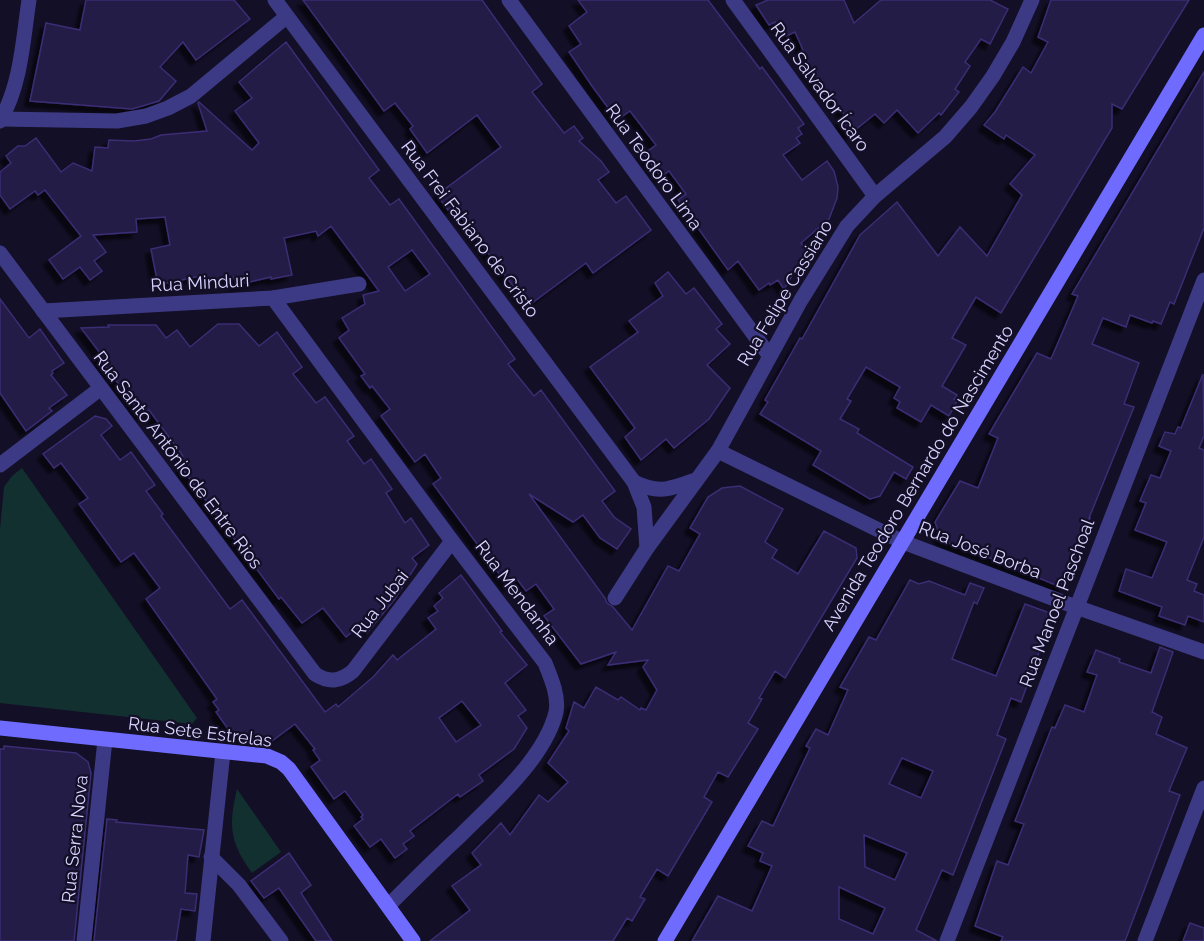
<svg xmlns="http://www.w3.org/2000/svg" width="1204" height="941" viewBox="0 0 1204 941" font-family="Raleway,sans-serif">
<defs>
<filter id="shadow"><feDropShadow dx="-5.5" dy="5.5" stdDeviation="1.5" flood-color="#0009"/></filter>
</defs>
<rect width="100%" height="100%" fill="#130f26"/>
<g fill="#12302f">
<polygon points="22,468 197,718 192,724 0,703 0,529 4,487 12,476"/>
<path d="M237,789L281,852L252,873C230,842 228,827 237,789Z"/>
</g>
<g fill="#241b47" stroke="#3b2d73" stroke-width="1.5" fill-rule="evenodd" filter="url(#shadow)">
<polygon points="86,0 234,0 250,19 196,60 183,42 160,67 176,81 159,101 132,109 30,101 46,23 80,30"/>
<polygon points="303,0 482,0 542,84 532,92 564,133 574,126 583,138 579,141 601,161 609,172 598,180 616,203 626,196 651,230 593,273 586,263 528,306 453,206 448,210 437,195 501,147 477,115 427,153 410,129 413,126 395,103 384,111"/>
<polygon points="578,0 708,0 760,69 762,67 804,124 798,128 802,134 796,138 800,143 783,155 802,180 827,161 834,171 838,187 837,198 829,219 801,243 807,251 784,289 778,280 770,285 769,283 759,290 738,261 728,270 678,200 686,194 669,171 661,177 644,154 656,145 630,111 617,120 592,86 569,52 581,44 569,26 587,12"/>
<polygon points="768,0 844,0 854,23 881,0 990,0 1008,9 990,44 981,39 965,62 970,66 955,89 959,92 941,115 939,113 918,133 897,110 884,123 875,114 849,135 839,122 846,117 828,92 825,94 807,69 810,66 795,32 786,36 781,25 777,27 775,22 769,25 756,5"/>
<polygon points="1051,0 1189,0 1122,109 1112,104 1112,128 1001,313 976,297 952,338 966,345 942,386 957,395 954,399 957,401 949,416 931,405 921,422 897,408 900,402 894,398 900,387 866,367 847,399 851,401 840,419 859,429 857,433 913,467 906,479 894,472 880,496 870,499 813,465 821,451 760,414 768,402 765,400 800,338 802,339 860,235 897,202 938,256 960,227 987,256 1022,195 1010,184 1035,155 1006,135 1004,139 984,125 995,112 1023,67 1031,73 1048,42 1038,37"/>
<path d="M286,42L379,170L369,178L390,205L399,199L515,359L508,364L534,396L541,390L615,491L602,501L614,517L631,529L617,549L600,538L583,515L573,522L529,494L605,598L607,603L613,607L632,630L668,566L679,571L700,534L690,528L708,497L722,488L740,486L783,509L765,542L777,550L772,558L798,574L824,531L856,548L857,558L785,678L775,671L759,698L762,699L748,723L758,729L728,777L718,772L704,797L712,802L668,876L657,869L640,897L645,899L632,921L627,918L613,941H430L470,910L452,886L481,865L472,853L501,823L510,835L539,795L548,802L568,782L548,763L569,731L566,728L574,702L584,708L596,687L618,700L621,697L640,710L641,708L646,710L657,690L643,667L648,660L608,665L616,652L581,664L544,616L554,609L536,584L526,591L517,579L508,586L433,484L441,478L425,454L415,462L381,416L390,409L372,386L370,388L361,376L365,374L339,338L349,330L342,318L365,304L363,295L379,291L331,226L318,236L316,231L284,238L292,275L271,279V277L236,285L234,277L206,281L205,275L158,285L151,249L170,245L165,217L136,219L137,232L93,235L106,252L94,261L102,271L90,280L80,267L63,279L49,260L81,236L45,190L38,195L35,191L10,209L0,195V172L11,163L6,156L18,146H25L36,138L61,172L73,163L92,171L95,147L108,148L109,140L134,141L151,139L161,135L207,131L198,103L199,102L252,150L259,143L235,111L252,98L239,82ZM412,250L430,274L405,291L388,267Z"/>
<polygon points="1204,72 1204,228 1174,304 1170,302 1161,324 1153,321 1152,323 1130,315 1126,327 1103,318 1092,344 1139,363 1124,404 1134,407 1089,518 1090,518 1063,588 968,549 967,551 941,540 935,522 960,481 978,488 998,438 989,434 1037,353 1051,359 1078,296 1072,294"/>
<polygon points="668,272 686,294 694,288 722,324 716,329 730,344 707,365 730,388 709,419 674,448 666,439 641,460 625,437 635,428 590,367 638,332 629,321 663,296 655,283"/>
<polygon points="0,299 29,338 40,329 64,363 52,371 53,373 51,375 67,395 49,408 52,411 26,431 0,393"/>
<polygon points="218,324 239,324 259,346 277,332 302,367 293,374 316,403 325,397 354,436 347,441 364,464 371,459 392,489 386,493 405,523 411,518 429,545 412,558 417,564 394,600 367,633 361,625 346,637 323,608 302,623 281,597 279,599 181,467 186,464 181,457 183,456 149,410 142,415 97,355 100,353 81,328 109,327 108,325 156,325 166,338 177,330 190,347"/>
<polygon points="1203,374 1204,436 1199,448 1204,450 1204,537 1187,580 1197,584 1194,591 1204,595 1204,622 1188,616 1185,625 1159,616 1162,607 1119,591 1126,569 1152,578 1167,542 1135,530 1146,503 1140,501 1151,475 1160,478 1171,451 1159,446 1165,432 1175,434 1178,427 1181,428"/>
<path d="M95,416L106,419L112,426L101,435L120,460L131,452L155,485L146,491L163,514L161,516L230,609L242,600L325,712L336,704L338,707L373,677L393,655L397,660L436,629L428,618L438,611L434,606L443,598L439,593L461,575L502,631L500,632L527,665L505,683L526,710L518,716L527,728L514,749L479,775L483,781L460,797L458,794L410,831L414,836L403,844L407,849L395,858L381,839L370,847L354,826L363,819L361,817L363,815L345,791L334,799L311,767L320,760L313,750L315,749L295,724L272,741L233,736L216,712L219,710L213,702L217,699L146,599L160,588L134,553L121,562L79,504L88,498L61,463L54,468L43,454ZM462,701L481,725L456,742L439,718Z"/>
<path d="M910,580L919,584L929,581L965,595L970,583L984,588L977,604L974,602L952,659L996,676L1025,604L1050,613L1051,619L1021,702L1011,698L997,735L1006,739L953,875L942,870L916,930L937,941H692L718,896L752,911L772,866L760,861L763,853L748,846L762,821L773,826L810,748L806,746L816,729L828,735L848,690L840,687L869,637L876,640ZM902,758L933,771L921,798L889,784ZM864,835L907,853L895,880L865,867ZM839,887L885,908L873,934L839,919Z"/>
<polygon points="1160,647 1173,652 1152,712 1162,717 1156,734 1187,748 1169,791 1180,795 1125,941 1001,941 1003,937 975,926 997,861 1008,865 1024,824 1015,821 1052,727 1055,728 1065,705 1084,712 1097,675 1087,672 1096,650 1120,659 1119,662 1151,673"/>
<polygon points="4,746 76,753 88,762 91,773 74,941 0,941 0,749 4,749"/>
<polygon points="107,819 117,820 116,822 204,830 199,857 188,855 185,893 197,894 195,911 181,909 176,941 94,941"/>
<polygon points="289,853 311,885 301,893 332,941 316,941 279,888 264,898 251,881"/>
<polygon points="1190,923 1204,928 1204,941 1183,941"/>
</g>
<g fill="none" stroke-linecap="round" stroke-linejoin="round">
<g stroke="#3d3a85" stroke-width="15">
<polyline points="275,0 634,482 644,507 647,548"/>
<polyline points="509,0 769,355"/>
<polyline points="733,0 875,196"/>
<polyline points="1,119 117,121 146,116 168,108 191,96 286,17"/>
<path d="M0,121C21,85 23,40 29,0"/>
<path d="M0,253L315,674C329,683 340,682 353,671L452,541"/>
<path d="M273,298L452,541L545,663C551,678 559,696 556,712C545,758 493,803 461,835C436,858 412,882 388,906"/>
<polyline points="43,311 273,298 359,284"/>
<polyline points="718,451 903,542 1076,607 1204,652"/>
<polyline points="0,465 101,388"/>
<path d="M634,482C661,495 670,488 696,480"/>
<polyline points="615,598 647,548 718,451 801,300 847,226 875,196 945,137 971,107 993,76 1013,42 1032,0"/>
<polyline points="211,857 239,885 281,941"/>
<polyline points="84,941 105,740"/>
<polyline points="203,941 223,752"/>
<polyline points="947,941 1204,280"/>
<polyline points="1145,941 1204,788"/>
</g>
<g stroke="#6f6bff" stroke-width="15">
<polyline points="0,728 267,756 281,762 289,769 413,941"/>
<polyline points="665,941 1204,35"/>
</g>
</g>
<g text-anchor="middle" stroke-width="4.5" stroke-linejoin="round" paint-order="stroke">
<g font-size="18" fill="#d9d4ff" stroke="#130f26">
<text transform="translate(820 87) rotate(54)" y="6">Rua Salvador Ícaro</text>
<text transform="translate(654 167) rotate(54)" y="6">Rua Teodoro Lima</text>
<text transform="translate(470 229) rotate(53)" y="6">Rua Frei Fabiano de Cristo</text>
<text transform="translate(200 283) rotate(-3)" y="6">Rua Minduri</text>
<text transform="translate(785 293) rotate(-59)" y="6">Rua Felipe Cassiano</text>
<text transform="translate(178 460) rotate(53)" y="6">Rua Santo Antônio de Entre Rios</text>
<text transform="translate(918 478) rotate(-59)" y="6">Avenida Teodoro Bernardo do Nascimento</text>
<text transform="translate(980 550) rotate(21)" y="6">Rua José Borba</text>
<text transform="translate(517 593) rotate(53)" y="6">Rua Mendanha</text>
<text transform="translate(1057 603) rotate(-69)" y="6">Rua Manoel Paschoal</text>
<text transform="translate(380 604) rotate(-52)" y="6">Rua Jubai</text>
<text transform="translate(200 732) rotate(7)" y="6">Rua Sete Estrelas</text>
<text transform="translate(75 839) rotate(-84)" y="6">Rua Serra Nova</text>
</g>
</g>
</svg>
